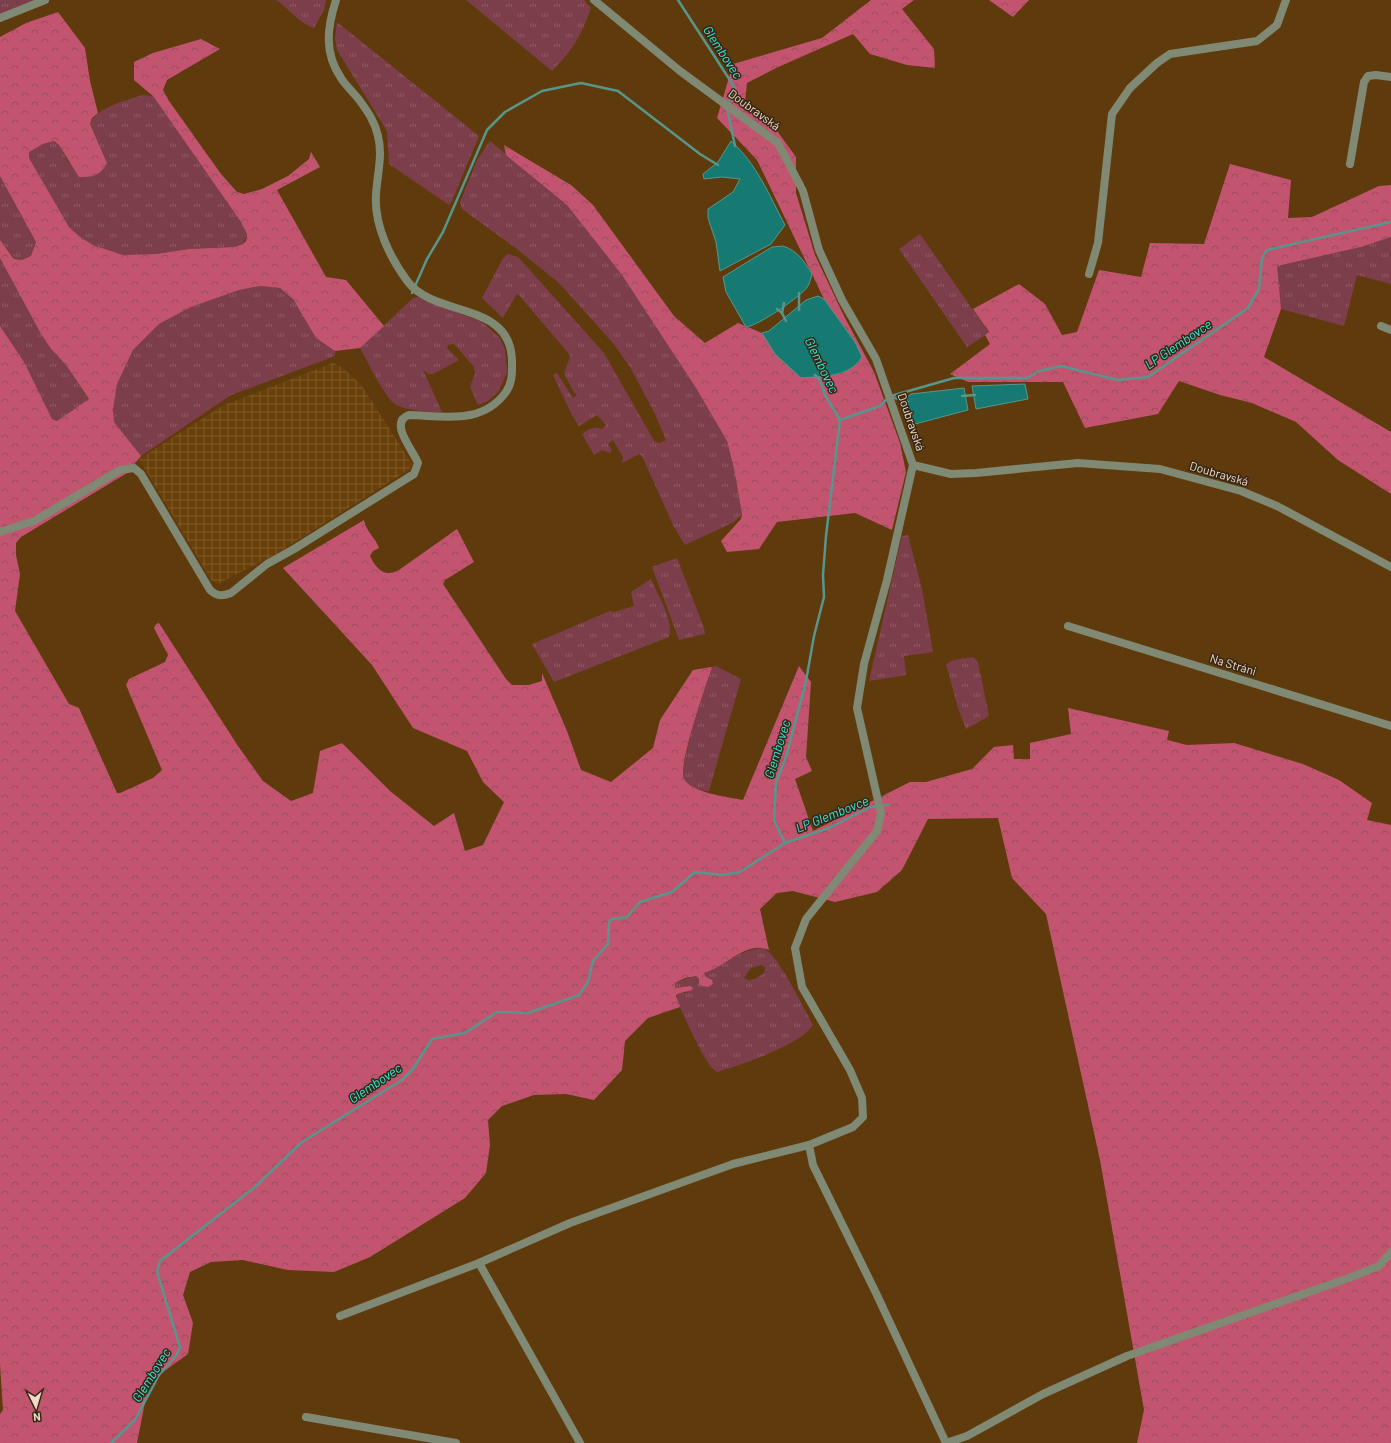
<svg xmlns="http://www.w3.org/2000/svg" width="1391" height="1443" viewBox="0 0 1391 1443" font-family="Barlow,sans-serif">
<defs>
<pattern id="industrial-grid" width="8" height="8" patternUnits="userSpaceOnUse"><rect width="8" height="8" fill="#694009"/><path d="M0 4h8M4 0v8" fill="none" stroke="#7f5b2b"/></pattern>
<pattern id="grass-tufts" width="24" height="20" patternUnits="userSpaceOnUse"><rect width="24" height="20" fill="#7d3e4c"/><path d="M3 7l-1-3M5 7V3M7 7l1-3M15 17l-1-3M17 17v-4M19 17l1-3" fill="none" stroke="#905964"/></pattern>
<pattern id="forest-crowns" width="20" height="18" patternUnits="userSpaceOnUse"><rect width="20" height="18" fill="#c25470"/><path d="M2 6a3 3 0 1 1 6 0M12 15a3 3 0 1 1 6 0" fill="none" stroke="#974d5d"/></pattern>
</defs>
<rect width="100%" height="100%" fill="#5e3a0d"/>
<polygon fill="url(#industrial-grid)" points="333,363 342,367 362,386 412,464 410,469 276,554 218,584 211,580 139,459 222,406"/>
<g fill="url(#grass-tufts)" fill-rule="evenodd">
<polygon points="0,0 36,0 0,16"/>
<path d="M276,0H326L324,10L314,28C298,23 290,9 276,0Z"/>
<path d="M466,0H584L591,8C580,38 574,48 552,71Z"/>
<polygon points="337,22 479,136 452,201 449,205 389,164 387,131 337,50 335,39"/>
<path d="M142,95L153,96L241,222L247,234L243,244L234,247L189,249L156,254L123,255L93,245L80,237L69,227L29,158V152L43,144L54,141L59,145L69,163H107L90,124C96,107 126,101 142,95Z"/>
<path d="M490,141L567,205L622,275L696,388L727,441L734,469L742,514L734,522L685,545L673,525L642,456L639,454L622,463L623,457L613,440L608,444L612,451L610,453L602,450L594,455L582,434C589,429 593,426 602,429L606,425L597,415L579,426L573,417L553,375L557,373L573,398L577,395L573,391L564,373L570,357L569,354L518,294L516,295L503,318L482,298L503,258L508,254L518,257L604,353L653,439L656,442L660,443L666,440L655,414L630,367L613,343L559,283L517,249L462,209L460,202L477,160Z"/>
<polygon points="0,176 36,242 31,256 22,260 15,259 0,240"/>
<polygon points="920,234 989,333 967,347 899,249"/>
<polygon points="1391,237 1391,284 1357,275 1344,326 1281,309 1276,266 1361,247"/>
<polygon points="0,258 51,349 66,365 89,400 57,421 52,419 24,363 0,326"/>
<polygon points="260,286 280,288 293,299 316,338 335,351 335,356 231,395 141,456 114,422 113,410 117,384 133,350 159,324 191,307 239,290"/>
<path d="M417,297L482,322L500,338L505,350L507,372L499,391L488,401L478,405L470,387L475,373L474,367L454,344L448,345L447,348L459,360L433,374H429L423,370L442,412C431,413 404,410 395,404C385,398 367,360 360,348L413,298Z"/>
<polygon points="908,535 922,589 933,652 904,656 906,675 869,681 901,540 902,536"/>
<polygon points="677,558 704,628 705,634 679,640 652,567"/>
<path d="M651,579C658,596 674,620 669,637L554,682L532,644L610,611L614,612L634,606L631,592Z"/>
<polygon points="973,657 978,662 989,716 966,729 958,708 946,664 954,660"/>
<path d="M716,666L741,679L709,791C700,791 690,787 684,780C677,769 707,683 712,667Z"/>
<path d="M763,948C778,954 804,1009 813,1025C802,1044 739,1066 717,1072C705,1066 684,1015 677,1001V993H686L690,986L675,988V983L694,976L699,979V985L713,984L712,980L706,977L704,973C712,971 717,967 724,963C737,955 748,949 763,948ZM761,965L765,967L764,973L755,979L748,980L744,978L751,968Z"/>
</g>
<g fill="url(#forest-crowns)">
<polygon points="871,0 914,0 902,9 934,49 935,68 907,65 870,54 853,34 776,68 747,83 745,102 772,124 796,157 796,193 815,255 844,316 874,372 900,443 906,472 892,530 855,513 777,522 759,549 727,552 721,541 741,519 742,514 734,469 727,441 696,388 622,275 567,205 506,155 504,145 571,185 593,205 674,316 705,343 738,323 762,333 775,354 841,374 858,363 862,357 855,342 824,299 757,160 717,118 733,64 822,38"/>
<polygon points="989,0 1029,0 1013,17"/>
<path d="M58,12L85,48L90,81L98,113L92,118L90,124L107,163C100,176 93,177 79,177L59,145L54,141L43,144L29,152V158L69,227L80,237L93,245L123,255L156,254L189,249L234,247L243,244L246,241L247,234L241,222L153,96L134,80V62L153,53L201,39L220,49L167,80L163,90L169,101L221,174L237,192L244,194L262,189L288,176L309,159L311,152L320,167L277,190L326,277L346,280L384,326L360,348L335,351L316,338L293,299L280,288L260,286L239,290L191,307L159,324L133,350L117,384L113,410L114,422L141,456L127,473L21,537L16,543V555L20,574L15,611L69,704L79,708L117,793H120L153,778L162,770L126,685L129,679L165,662L168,655L154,628L156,624L159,623L238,746L263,781L291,801L313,793L320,751L342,743L390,791L434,826L454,813L465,851L483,845L504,802L483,782L467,751L413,728L372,665L283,568L364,520C366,532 376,538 379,548L373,551L370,556C376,569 385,578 399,570L457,529L474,562L445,580L443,584L506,679L512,685H529L542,681V673L567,731L581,770L611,782L653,748L660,720L693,670L712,667C707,683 677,767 684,779C692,793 728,797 743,800L799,666L811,682L806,757L812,771L795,779L813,831L910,782H926L972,769L994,747L1013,745L1014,759H1030V743L1071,734L1068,708L1169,731L1167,740L1187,745L1234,743L1303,764L1339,780L1372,803L1367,820L1391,825V1443H1137L1144,1410L1100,1160L1046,914L1012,878L998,818L928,819L902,870L877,892L835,902L793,891L777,893L760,909L769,950C746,940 725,968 704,973L706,977L712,980L713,984L708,987L699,985V979L696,976L685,978L675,983V988L690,986L693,988L692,990L677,994L676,996L680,1007L648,1018L625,1041L622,1070L594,1100L566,1094L534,1095L502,1106L488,1120L490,1145L486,1173L465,1198L370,1257L334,1272L288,1270L243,1260L211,1262L190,1272L183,1295L193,1323L188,1354L149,1382L137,1443H0V1414L3,1410L0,1364V326L24,362L52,419L57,421L89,399L66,365L51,349L40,332L0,258V240L14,259L22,260L31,256L36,242L0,176V37L26,23Z"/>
<polygon points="1230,164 1291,180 1288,218 1312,217 1379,186 1391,185 1391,237 1361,247 1277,266 1281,309 1264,357 1391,432 1391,494 1338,460 1296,422 1252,403 1220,395 1179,381 1158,414 1085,428 1063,382 968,382 950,374 990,344 985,335 989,332 973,309 1019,284 1045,304 1062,335 1077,332 1099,270 1141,277 1150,243 1204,244"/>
</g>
<g fill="#167a72" stroke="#57978b">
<path d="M731,141C757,164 769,195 785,225L771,244L720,271L716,242L708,218V209L733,192L740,179L722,177L704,179L703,174L718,162Z"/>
<path d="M783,246C798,251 804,261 812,274C811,278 810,282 808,286C802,296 758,326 746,327L726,292L723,277L772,247Z"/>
<path d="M818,296L824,299L855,342L862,357C849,378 823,376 801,378L775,354L762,333L769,331L806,300Z"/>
<polygon points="1025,384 1028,399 976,409 972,386"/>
<path d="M964,388L968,410L915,424L910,422C905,411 901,401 911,394Z"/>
</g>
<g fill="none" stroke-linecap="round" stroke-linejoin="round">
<g stroke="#57978b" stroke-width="2.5">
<polyline points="678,0 735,88 728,104"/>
<polyline points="727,108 735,146"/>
<polyline points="412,293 427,259 443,232 487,130 505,112 542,91 581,83 618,91 700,154 718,165"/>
<polyline points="799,293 799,310"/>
<polyline points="777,309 782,313 786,321"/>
<polyline points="782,313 784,303"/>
<polyline points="891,396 954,378 1027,378 1039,371 1061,366 1118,380 1148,377 1248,308 1259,289 1262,258 1267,250 1391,222"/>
<polyline points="962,396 975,395"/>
<polyline points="892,397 908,402"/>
<polyline points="840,420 880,406 887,399"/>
<polyline points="785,843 829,828 870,807 888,805"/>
<polyline points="111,1443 135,1420 159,1375 176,1356 180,1347 157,1272 160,1261 255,1187 302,1142 402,1080 413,1069 432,1039 465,1033 497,1012 528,1013 579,995 588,982 593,961 608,944 609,922 612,919 627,917 640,902 672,892 695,872 723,875 740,872 785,843 774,820 776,782 786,757 806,681 814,636 824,597 823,575 826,536 840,420 825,395 820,380 815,375"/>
</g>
<g stroke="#808973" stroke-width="8">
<polyline points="594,0 680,71 778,143 803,191 819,250 842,300 876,359 913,465 951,474 976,473 1078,463 1160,469 1241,491 1277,506 1391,567"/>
<polyline points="0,18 45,0"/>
<polyline points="1350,164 1364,82 1368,76 1376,75 1391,77"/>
<polyline points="1089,274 1098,243 1112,114 1130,88 1157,63 1170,54 1257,41 1277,25 1286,0"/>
<polyline points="1381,326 1391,330"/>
<polyline points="913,465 887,580 864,664 857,708 881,814 877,831 806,919 795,948 802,987 850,1070 862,1098 863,1117 853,1127 809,1145 813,1165 876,1293 946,1443 967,1436 1043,1394 1127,1356 1346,1279 1379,1266 1391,1252"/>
<path d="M0,532L34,521L120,470L134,468L141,474L210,590C217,597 223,596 231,593L267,564L294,549L414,474L418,463C413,450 388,422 409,415C445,416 482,425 506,392C513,382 512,371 512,360C510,301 436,318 408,282C390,258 374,225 376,195C377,175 383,156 378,136C375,122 368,112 360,101C354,93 346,86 341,78C324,53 327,28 336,0"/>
<polyline points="1068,626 1391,726"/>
<polyline points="479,1263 580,1443"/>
<polyline points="340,1316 479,1263 570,1223 661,1190 733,1164 809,1145"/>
<polyline points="306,1417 456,1443"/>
</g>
</g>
<g text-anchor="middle" stroke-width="3" stroke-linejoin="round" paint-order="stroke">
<g font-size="12" fill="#f0dac5" stroke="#362614">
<text transform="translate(754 110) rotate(36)" y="4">Doubravská</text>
<text transform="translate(911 422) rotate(71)" y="4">Doubravská</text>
<text transform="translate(1219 474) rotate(16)" y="4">Doubravská</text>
<text transform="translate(1233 665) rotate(17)" y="4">Na Stráni</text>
</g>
<g font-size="13" font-style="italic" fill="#36eadc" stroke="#362614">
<text transform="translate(723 52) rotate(57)" y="5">Glembovec</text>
<text transform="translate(1178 344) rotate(-34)" y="5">LP Glembovce</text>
<text transform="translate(822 365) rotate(64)" y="5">Glembovec</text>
<text transform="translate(777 749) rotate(-73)" y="5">Glembovec</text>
<text transform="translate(832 814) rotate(-22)" y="5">LP Glembovce</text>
<text transform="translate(375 1083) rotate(-34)" y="5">Glembovec</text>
<text transform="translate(151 1375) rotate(-58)" y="5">Glembovec</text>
</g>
</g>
<g transform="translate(36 1407) rotate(175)" stroke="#362614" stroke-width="3" paint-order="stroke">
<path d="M0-3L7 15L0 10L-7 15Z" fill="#f0dac5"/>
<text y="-6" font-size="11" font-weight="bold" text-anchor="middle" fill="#f0dac5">N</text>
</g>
</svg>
